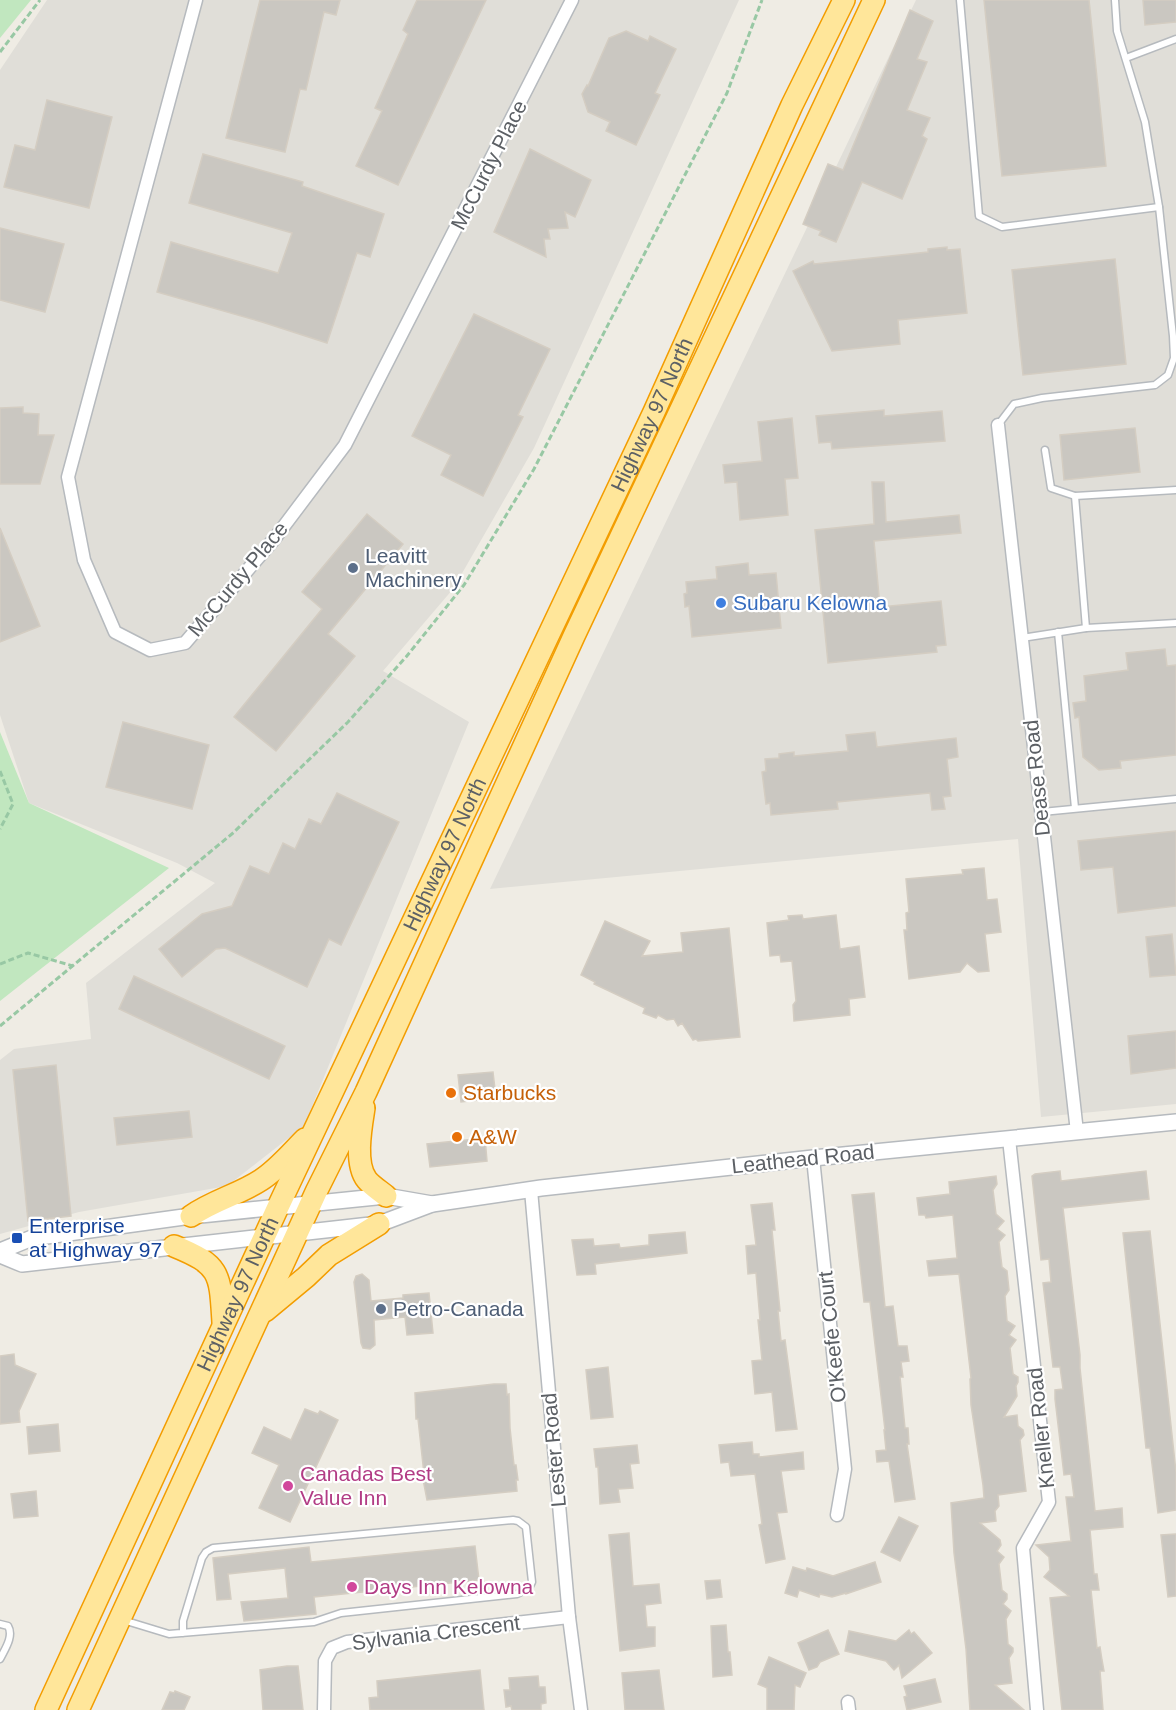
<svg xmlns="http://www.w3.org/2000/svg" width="1176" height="1710" viewBox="0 0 1176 1710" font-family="Arial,sans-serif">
<rect width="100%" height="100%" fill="#efece4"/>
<g fill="#e0ded8">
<polygon points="47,0 739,0 534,448 453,589 383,671 469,722 304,1126 227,1186 79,1212 0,1234 0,1060 14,1049 91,1039 86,983 215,883 177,863 29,803 0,715 0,70"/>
<polygon points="916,0 1176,0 1176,1104 1041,1117 1018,839 490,889"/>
</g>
<g fill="#c1e7bf">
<polygon points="0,0 31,0 0,38"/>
<polygon points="0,732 29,803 169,868 0,1001"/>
</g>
<g fill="#cac7c1" stroke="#d4cdc2" stroke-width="1.5">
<polygon points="260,0 340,0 336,15 324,12 306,90 300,89 285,152 226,138"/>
<polygon points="417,0 486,0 398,185 356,166 382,111 375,108 408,34 403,30"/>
<polygon points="984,0 1089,0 1106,166 1002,176"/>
<polygon points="1143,0 1176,0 1176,22 1145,25"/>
<polygon points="910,10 933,21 917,59 927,62 907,110 930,118 922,136 927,139 902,199 862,182 836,242 819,235 821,231 803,224 828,164 843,170"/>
<polygon points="626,31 648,41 650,36 676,49 655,93 660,95 636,145 606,131 610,122 588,112 582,94 587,85 588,86 609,38"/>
<polygon points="47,100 112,117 89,208 4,187 15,145 35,150"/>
<polygon points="530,149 591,180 575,217 565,212 568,228 548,229 550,239 544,239 546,257 494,232"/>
<polygon points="203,154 303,182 302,186 384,214 370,257 357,253 327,343 262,322 157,292 171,242 278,273 292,233 189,203"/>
<polygon points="0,228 64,244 45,312 0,300"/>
<polygon points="947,247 947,250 960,249 967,313 898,320 900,344 832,351 793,271 813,261 814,264 928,252 928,249"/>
<polygon points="1115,259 1126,364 1023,375 1012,270"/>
<polygon points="474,314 550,349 518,415 523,417 483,496 441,475 451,455 412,436"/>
<polygon points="23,407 23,413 39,414 38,435 54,435 40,484 0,484 0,408"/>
<polygon points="884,410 884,416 942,411 945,441 832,449 831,442 819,443 816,416"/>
<polygon points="792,418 798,478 785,479 788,515 740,520 737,482 725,483 723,465 762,461 758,422"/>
<polygon points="1135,428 1140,472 1064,480 1060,435"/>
<polygon points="872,482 884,482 886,522 959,515 961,533 874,541 880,607 941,601 946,645 936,646 937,652 828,663 815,530 874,524"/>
<polygon points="367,514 403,544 328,634 355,656 276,751 234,717 322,609 302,592"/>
<polygon points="0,528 40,626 0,642"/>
<polygon points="748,563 749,575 776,573 781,628 692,637 689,606 685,607 684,594 687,593 686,582 717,579 716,567"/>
<polygon points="1165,649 1167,666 1176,665 1176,755 1120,761 1121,768 1099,770 1083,757 1079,717 1075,718 1073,703 1086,701 1084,676 1128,670 1126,653"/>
<polygon points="123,722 209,745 192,809 106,787"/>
<polygon points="875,732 877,747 956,738 958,757 947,759 951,796 943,797 945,809 932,810 930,793 837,802 838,809 771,815 770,803 766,804 762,772 766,771 765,759 779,758 779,754 794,752 794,756 848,751 846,735"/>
<polygon points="337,793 399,822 341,945 329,939 307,987 225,948 216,949 182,977 159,949 202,914 232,906 250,866 269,874 283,843 295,849 309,819 321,824"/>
<polygon points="1176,831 1176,906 1118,913 1113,867 1081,870 1078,841"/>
<polygon points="984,868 987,900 997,899 1001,932 985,934 989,971 978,972 967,963 960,972 909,979 904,930 907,930 906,913 909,912 906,879 963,874 962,870"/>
<polygon points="802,915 803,919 836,915 840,949 859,946 865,997 849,999 850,1015 794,1021 793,1005 796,1001 792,961 781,962 780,955 770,956 767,923 789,920 788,916"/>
<polygon points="605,921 650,941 642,956 683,952 681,933 729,928 740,1037 698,1041 696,1039 693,1040 682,1023 678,1026 674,1019 667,1020 658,1015 656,1018 643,1013 645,1008 594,984 595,982 581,975"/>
<polygon points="1172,934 1176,975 1150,977 1146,937"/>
<polygon points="134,976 285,1046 269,1079 119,1009"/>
<polygon points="1176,1031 1176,1068 1131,1074 1128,1036"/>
<polygon points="56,1065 71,1216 28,1221 13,1070"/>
<polygon points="493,1072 496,1098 461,1102 458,1075"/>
<polygon points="189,1111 192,1137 117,1145 114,1118"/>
<polygon points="485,1138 487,1161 430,1167 427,1144"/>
<polygon points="1060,1171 1061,1181 1146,1171 1149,1199 1063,1208 1080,1355 1080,1368 1095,1511 1122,1508 1123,1527 1090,1530 1094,1574 1097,1574 1099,1590 1091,1590 1097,1648 1100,1647 1102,1660 1104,1671 1100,1671 1103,1710 1062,1710 1050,1598 1069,1596 1044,1577 1050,1570 1049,1557 1036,1545 1071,1541 1066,1497 1074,1497 1071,1474 1064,1475 1055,1399 1055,1390 1063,1389 1060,1367 1053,1367 1043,1283 1051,1282 1049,1259 1041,1260 1032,1176 1035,1174"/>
<polygon points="996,1176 997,1184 993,1190 996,1214 1004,1221 997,1229 1005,1235 999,1242 1002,1267 1007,1271 1009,1290 1005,1296 1007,1321 1015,1326 1009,1335 1016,1340 1010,1348 1013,1374 1018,1377 1018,1382 1016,1386 1017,1396 1004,1417 1017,1415 1018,1426 1023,1430 1024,1435 1020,1440 1026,1491 998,1495 999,1506 995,1511 996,1521 980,1523 1000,1540 1001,1545 997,1551 1004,1557 999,1564 1002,1590 1007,1594 1007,1599 1003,1604 1011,1611 1006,1619 1008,1644 1013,1648 1013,1652 1009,1658 1012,1683 995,1685 1024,1710 970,1710 966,1649 954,1553 951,1503 984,1498 983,1485 971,1405 970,1379 971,1378 959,1274 929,1276 927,1261 957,1258 953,1215 926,1218 925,1215 919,1215 917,1198 950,1194 949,1182"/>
<polygon points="874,1193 885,1307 893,1306 898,1346 907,1346 909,1361 901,1362 903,1377 900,1377 905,1428 908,1428 909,1444 907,1444 915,1499 895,1502 889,1461 877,1462 876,1451 886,1450 884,1430 885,1430 870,1302 864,1302 852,1195"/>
<polygon points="772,1203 775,1230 772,1230 780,1311 778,1311 781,1341 785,1340 797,1429 776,1431 772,1392 755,1394 752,1361 762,1360 758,1320 760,1320 756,1273 748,1274 746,1246 756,1245 751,1205"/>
<polygon points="1150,1231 1176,1472 1176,1510 1158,1513 1150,1448 1146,1448 1123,1233"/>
<polygon points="685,1232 687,1253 595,1264 596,1274 577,1275 572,1240 593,1239 594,1246 619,1244 620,1248 649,1245 649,1235"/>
<polygon points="362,1274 369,1280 371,1301 403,1298 403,1295 429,1293 433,1333 407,1335 405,1317 374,1320 375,1345 370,1349 363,1348 361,1343 354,1282 356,1276"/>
<polygon points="14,1354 15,1365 36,1374 19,1411 20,1422 0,1424 0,1356"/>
<polygon points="608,1367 613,1417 591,1419 586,1370"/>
<polygon points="494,1384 506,1384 507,1395 509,1394 510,1428 514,1465 516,1465 518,1480 516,1480 517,1491 427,1500 422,1474 424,1474 418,1419 416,1419 415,1393"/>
<polygon points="305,1409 318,1414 320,1411 338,1420 290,1522 259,1508 279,1465 252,1453 264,1427 291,1440"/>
<polygon points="58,1424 60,1451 29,1454 27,1427"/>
<polygon points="752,1442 753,1454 759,1454 759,1457 803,1452 804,1469 781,1471 787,1512 777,1513 785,1559 766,1563 759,1525 762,1524 755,1474 731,1476 729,1462 721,1463 719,1445"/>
<polygon points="637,1445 639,1463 630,1464 633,1488 618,1489 620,1502 600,1504 598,1467 596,1467 594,1449"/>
<polygon points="36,1491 38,1516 14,1518 11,1494"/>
<polygon points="899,1517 918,1526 900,1561 881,1552"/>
<polygon points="629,1533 633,1586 659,1584 661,1603 645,1605 647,1627 655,1627 655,1646 620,1651 609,1535"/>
<polygon points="1176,1534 1176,1596 1168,1597 1161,1535"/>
<polygon points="475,1546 479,1580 314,1597 316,1614 244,1621 241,1602 288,1598 285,1568 228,1574 231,1599 217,1600 213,1558 309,1547 311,1562"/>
<polygon points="875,1562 881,1582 846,1594 846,1593 832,1597 820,1594 819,1597 799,1590 797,1597 785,1593 793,1567 806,1571 807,1568 833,1576"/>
<polygon points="720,1580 722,1597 707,1599 705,1581"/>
<polygon points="726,1625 728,1652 730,1652 732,1675 713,1677 711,1626"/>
<polygon points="828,1630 839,1654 820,1662 817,1667 809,1670 798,1643"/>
<polygon points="909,1630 911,1634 914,1632 932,1653 902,1678 899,1665 894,1670 886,1661 845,1651 849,1631 896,1641"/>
<polygon points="769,1657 806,1673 800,1687 795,1685 794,1710 767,1710 767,1688 758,1684"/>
<polygon points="287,1666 298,1666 303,1710 263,1710 260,1670"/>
<polygon points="480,1670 484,1710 370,1710 369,1698 378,1697 377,1681"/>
<polygon points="659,1670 664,1710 625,1710 622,1673"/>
<polygon points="538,1676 539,1687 545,1687 546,1703 541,1704 541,1710 512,1710 511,1706 506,1707 504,1690 510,1690 509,1678"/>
<polygon points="935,1679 941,1702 907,1710 904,1697 907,1696 904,1686"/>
<polygon points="175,1691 190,1697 184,1710 162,1710 170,1692 174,1693"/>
</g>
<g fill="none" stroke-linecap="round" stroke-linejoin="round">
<g stroke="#b6babe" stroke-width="9">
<g id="service">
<polyline points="960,0 979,216 1002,227 1159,207"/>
<polyline points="1126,58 1176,39"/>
<polyline points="998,425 1014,404 1042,398 1155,385 1168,375 1174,358 1173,336 1159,207 1145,122 1117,31 1115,0"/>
<polyline points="1045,450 1051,488 1075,496 1176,490"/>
<polyline points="1075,496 1086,628"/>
<polyline points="1058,632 1075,808"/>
<polyline points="1022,638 1086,628 1176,623"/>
<polyline points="1042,812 1176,799"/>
<polyline points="123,1620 169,1634 314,1622 341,1613 517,1594 529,1588 532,1582 526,1527 518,1521 513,1520 213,1548 206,1552 202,1558 183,1621 183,1633"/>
<path d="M0,1624L8,1626C14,1636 5,1649 0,1659"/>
</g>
</g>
<g stroke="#b6babe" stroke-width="15">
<g id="minor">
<polyline points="196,0 68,477 84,560 115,632 150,650 185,643 275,538 345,445 572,0"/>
<polyline points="998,425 1077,1132"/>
<polyline points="1009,1139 1049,1502 1023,1548 1037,1710"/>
<polyline points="813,1158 845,1469 837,1515"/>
<polyline points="531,1190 569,1617 581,1710"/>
<polyline points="848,1702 849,1710"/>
<polyline points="324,1710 325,1661 332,1648 347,1642 569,1617"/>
</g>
</g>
<g stroke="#b6babe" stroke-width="18">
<g id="tertiary">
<polyline points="0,1251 32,1238 191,1216 386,1196 432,1204"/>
<polyline points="0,1255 22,1264 379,1224 432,1204 541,1188 813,1158 1176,1122"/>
</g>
</g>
<g stroke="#f39d00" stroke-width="24">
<g id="trunk">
<path d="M364,1108C361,1127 354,1164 367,1180C372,1186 380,1191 386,1196"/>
<path d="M191,1216C214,1200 238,1195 261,1180C277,1170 291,1153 305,1139"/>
<path d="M174,1246C221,1265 220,1274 223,1322"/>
<polyline points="265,1311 306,1277 329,1255 379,1224"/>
<path id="s1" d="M46,1710L278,1207L654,412L792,105L844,0"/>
<polyline points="78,1710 317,1190 366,1092 574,636 874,0"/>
</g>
</g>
<g stroke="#98c8a4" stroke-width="3" stroke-dasharray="6 3" stroke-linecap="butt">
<polyline points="0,52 40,0"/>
<polyline points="0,771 13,804 0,829"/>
<polyline points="0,964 28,953 73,966"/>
<polyline points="0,1026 233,833 348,722 406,657 464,585 534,469 727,93 762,0"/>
</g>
<use href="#service" stroke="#fff" stroke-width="6"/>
<use href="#minor" stroke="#fff" stroke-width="12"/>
<use href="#tertiary" stroke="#fff" stroke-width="15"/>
<use href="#trunk" stroke="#ffe69a" stroke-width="21"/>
</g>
<g fill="#5c6f8a" stroke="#fff" stroke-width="2">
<circle cx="353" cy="568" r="6"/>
<circle cx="381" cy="1309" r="6"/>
</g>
<circle fill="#3f7fe0" stroke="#fff" stroke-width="2" cx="721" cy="603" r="6"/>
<g fill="#e8710a" stroke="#fff" stroke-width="2">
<circle cx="451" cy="1093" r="6"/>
<circle cx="457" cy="1137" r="6"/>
</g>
<rect fill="#1a4fb4" stroke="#fff" stroke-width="2" x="11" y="1232" width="12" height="12" rx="3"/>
<g fill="#d1479c" stroke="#fff" stroke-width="2">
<circle cx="288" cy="1486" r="6"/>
<circle cx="352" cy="1587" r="6"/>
</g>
<g text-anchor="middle" stroke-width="4.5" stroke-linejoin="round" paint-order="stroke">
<g font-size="21" fill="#5c6065" stroke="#fff">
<text transform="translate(489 165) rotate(-63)" y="7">McCurdy Place</text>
<text dy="7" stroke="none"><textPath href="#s1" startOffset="1430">Highway 97 North</textPath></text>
<text transform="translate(238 579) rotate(-50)" y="7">McCurdy Place</text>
<text transform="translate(1037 778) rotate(-96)" y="7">Dease Road</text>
<text dy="7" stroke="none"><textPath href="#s1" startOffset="944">Highway 97 North</textPath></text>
<text transform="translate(803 1159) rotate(-6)" y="7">Leathead Road</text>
<text dy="7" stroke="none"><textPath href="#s1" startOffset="458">Highway 97 North</textPath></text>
<text transform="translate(832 1337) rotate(-96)" y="7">O'Keefe Court</text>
<text transform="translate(1041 1428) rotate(-96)" y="7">Kneller Road</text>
<text transform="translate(554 1450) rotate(-95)" y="7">Lester Road</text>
<text transform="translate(436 1633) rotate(-7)" y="7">Sylvania Crescent</text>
</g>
<g font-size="21" fill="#4e5e75" stroke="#fff" text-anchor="start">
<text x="365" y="563">Leavitt<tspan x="365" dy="24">Machinery</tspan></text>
<text x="393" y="1316">Petro-Canada</text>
</g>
<g font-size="21" fill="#366cbe" stroke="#fff" text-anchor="start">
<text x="733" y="610">Subaru Kelowna</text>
</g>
<g font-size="21" fill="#c56008" stroke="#fff" text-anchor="start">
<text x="463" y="1100">Starbucks</text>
<text x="469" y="1144">A&amp;W</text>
</g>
<g font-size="21" fill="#164399" stroke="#fff" text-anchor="start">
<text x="29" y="1233">Enterprise<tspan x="29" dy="24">at Highway 97</tspan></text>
</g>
<g font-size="21" fill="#b23c85" stroke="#fff" text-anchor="start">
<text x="300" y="1481">Canadas Best<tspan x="300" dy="24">Value Inn</tspan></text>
<text x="364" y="1594">Days Inn Kelowna</text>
</g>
</g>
</svg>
